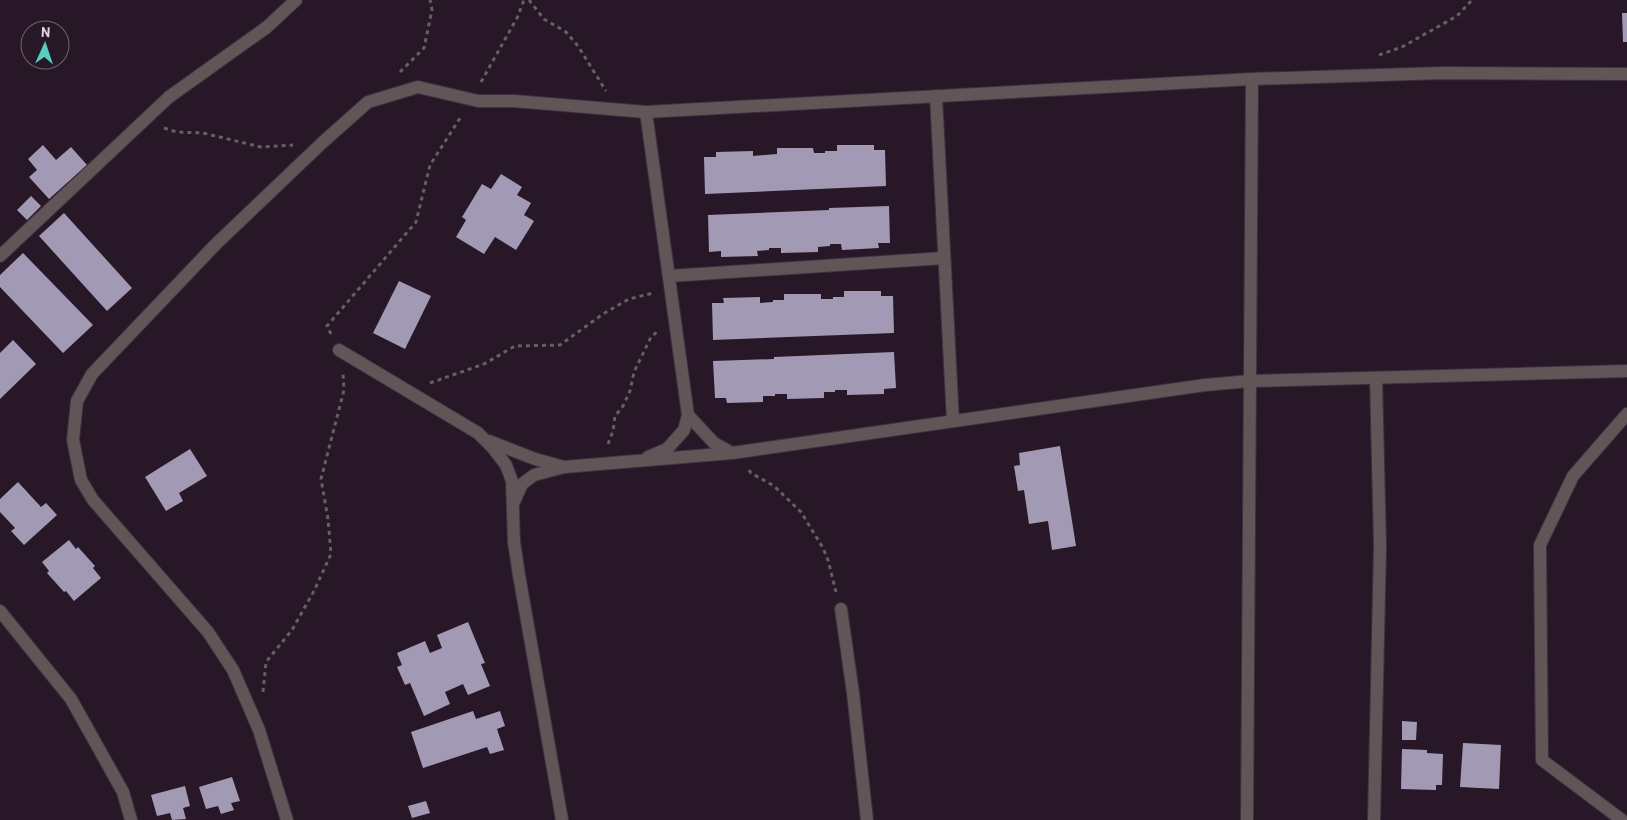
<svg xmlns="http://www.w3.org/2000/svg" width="1627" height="820" viewBox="0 0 1627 820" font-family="Barlow,sans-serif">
<rect width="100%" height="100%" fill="#281727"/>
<g fill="#a29ab4">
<polygon points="1622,13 1627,13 1627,42 1623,42"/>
<polygon points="43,145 56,160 71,147 87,165 49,199 29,177 37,170 28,159"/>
<polygon points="837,145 874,145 874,150 885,150 886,186 705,194 704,157 716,157 716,152 753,151 753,156 777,154 777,148 813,148 814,153 825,153 825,151 837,151"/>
<polygon points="501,174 522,187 517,195 531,203 524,215 534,221 516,250 495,237 484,254 456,237 466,220 462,217 482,184 491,189"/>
<polygon points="31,196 41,206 27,220 17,210"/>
<polygon points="889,206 890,243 878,243 879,248 842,250 841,244 830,244 830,246 818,247 818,252 781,253 781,248 769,248 769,250 757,251 758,256 721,257 721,251 709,252 708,215 829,210 829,208"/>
<polygon points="64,213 132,288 107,311 39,236"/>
<polygon points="23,253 93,325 63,353 0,287 0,275"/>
<polygon points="399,281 431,296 405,349 373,333"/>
<polygon points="844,291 881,291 881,296 893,296 894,333 713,340 712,303 724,303 723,298 760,297 760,303 773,302 773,300 784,300 784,294 821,294 821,299 833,299 833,297 844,297"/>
<polygon points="13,340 36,364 0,399 0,353"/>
<polygon points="894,352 896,388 884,389 884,394 847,395 847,390 835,390 835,392 824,392 824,398 787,399 787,394 775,394 775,396 763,396 763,402 727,403 726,398 715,398 713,361 774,359 774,357"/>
<polygon points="1060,446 1076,546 1052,550 1048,521 1029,524 1024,490 1018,491 1014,466 1020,465 1019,453"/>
<polygon points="190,449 207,476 179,493 183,501 166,511 145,477"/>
<polygon points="18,482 41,507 46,503 57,515 24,545 11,531 15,528 0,512 0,499"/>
<polygon points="69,540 76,549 78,547 95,566 93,568 101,578 74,601 66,591 64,592 47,573 49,571 42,562"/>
<polygon points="468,622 485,663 481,664 490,686 468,695 463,684 445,692 450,704 424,716 410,683 405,685 397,667 402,665 397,653 425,641 430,653 442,648 437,635"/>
<polygon points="473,711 476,719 500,711 505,726 497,729 504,750 490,754 487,747 423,768 411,732"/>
<polygon points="1402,721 1417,722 1416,740 1402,740"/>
<polygon points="1463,743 1501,745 1499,789 1460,787"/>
<polygon points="1402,749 1427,750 1427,753 1443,754 1442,785 1436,785 1436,790 1401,789"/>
<polygon points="232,777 240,801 231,803 234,810 221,814 218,806 206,809 199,787"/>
<polygon points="185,786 190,806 183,808 186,819 172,820 170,813 157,816 151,795"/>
<polygon points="426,801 430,813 412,818 408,806"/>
</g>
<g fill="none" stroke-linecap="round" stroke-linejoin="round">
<g stroke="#413140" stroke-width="14">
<g id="minor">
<polyline points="936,96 953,421"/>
<polyline points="646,112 688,415 714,443 732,453"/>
<polyline points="0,256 169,97 267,27 296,0"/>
<polyline points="669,276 944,258"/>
<polyline points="339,350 478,433 493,448 506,465 512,481 514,542 519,575 562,820"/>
<polyline points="489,441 535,459 564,467"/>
<polyline points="648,457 667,449 684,430 688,415"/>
<polyline points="513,504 522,484 534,475 564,467 732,453 1205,385 1250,381 1627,371"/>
<polyline points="841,609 853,693 867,820"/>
<polyline points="0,611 71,699 123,792 131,820"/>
<polyline points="287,820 259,730 233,670 208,632 93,500 81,480 73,440 77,401 92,374 216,244 323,142 368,102 418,87 478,101 514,101 646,112 1252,79 1442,73 1627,74"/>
<polyline points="1247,820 1252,79"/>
<polyline points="1374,820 1380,546 1376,378"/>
<polyline points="1622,820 1542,760 1540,545 1573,476 1627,414"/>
</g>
</g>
<g stroke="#6b5c6a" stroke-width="3" stroke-dasharray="4 4" stroke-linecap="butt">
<polyline points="529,0 544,19 566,32 578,46 606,91"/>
<polyline points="1379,55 1402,47 1457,16 1472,0"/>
<polyline points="400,72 424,48 432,10 430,0"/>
<polyline points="481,82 517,18 524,0"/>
<polyline points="164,128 176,132 203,133 261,147 293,145"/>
<polyline points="331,334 327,326 416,222 430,165 462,115"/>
<polyline points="430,383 484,364 515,346 560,345 603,314 629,299 653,293"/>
<polyline points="608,444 613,431 615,416 623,406 630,391 634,372 651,337 658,331"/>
<polyline points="749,470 751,473 774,486 801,512 823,548 828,560 836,592"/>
<polyline points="263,692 266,662 292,630 314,591 331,554 328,519 321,479 344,390 343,373"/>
</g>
<use href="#minor" stroke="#615558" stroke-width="12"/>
</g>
<g transform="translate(45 45) rotate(3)"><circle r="24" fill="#281727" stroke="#716270"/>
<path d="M0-4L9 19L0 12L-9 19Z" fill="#57cec1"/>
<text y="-8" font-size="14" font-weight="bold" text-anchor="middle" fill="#ded2dd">N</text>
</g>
</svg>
